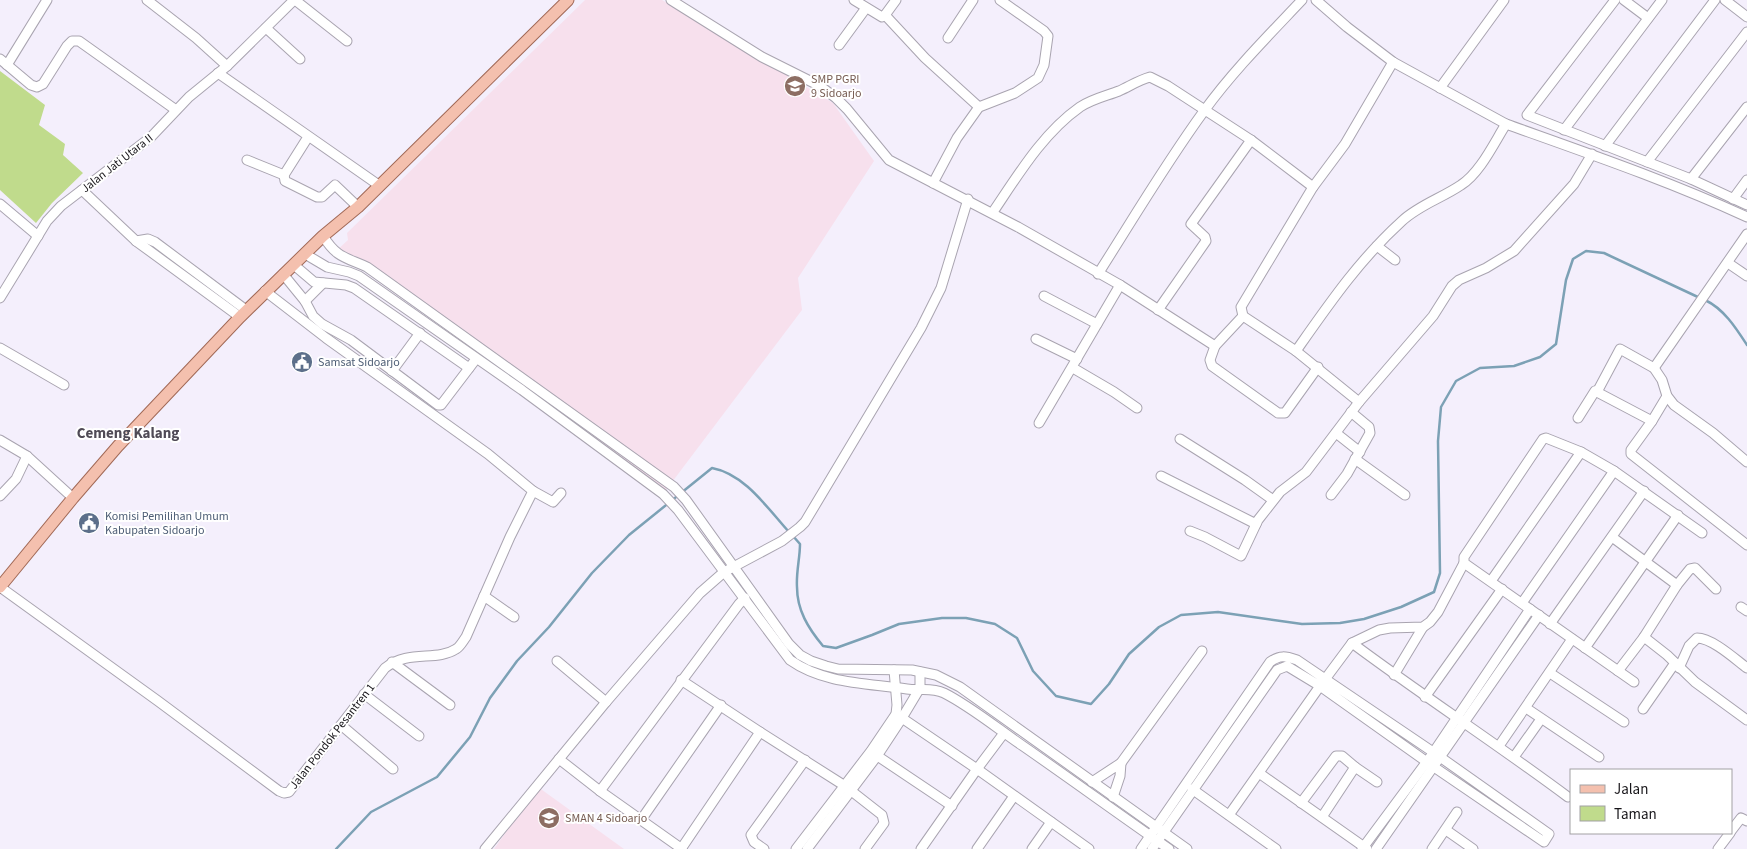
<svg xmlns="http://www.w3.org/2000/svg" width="1747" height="849" viewBox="0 0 1747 849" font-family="'Source Sans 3',sans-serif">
<rect width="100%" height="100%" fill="#f4effc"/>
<g fill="#f7e0ed">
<polygon points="585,0 662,0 833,103 874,161 798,278 802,310 663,494 371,273 335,252 348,240 347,233"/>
<polygon points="538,787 624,849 494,849"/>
</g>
<polygon fill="#c0db8c" points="0,71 45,105 39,125 65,144 63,155 83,173 52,203 36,223 0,190"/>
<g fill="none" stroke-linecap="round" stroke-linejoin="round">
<g stroke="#7ca1b5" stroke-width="2.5">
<path d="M1705,300C1724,309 1736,328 1747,345"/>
<path d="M793,536L800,544C800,558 796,572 797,587C797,610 808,628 823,646L836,648L872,635L899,624L942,618H966L995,624L1017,638L1033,671L1056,696L1091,704L1109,684L1129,654L1159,627L1181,615L1218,612L1302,624L1340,623L1364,619L1401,607L1434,592L1440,573L1438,441L1441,407L1456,381L1480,368L1514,366L1540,357L1556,344L1566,280L1573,259L1586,251L1604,253L1700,298"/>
<path d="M336,849L371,812L437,777L470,737L490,698L517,661L549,627L592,573L629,535L712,468C745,474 768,509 789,532"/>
</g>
<g stroke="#a9a4b0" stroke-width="11">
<g id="minor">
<polyline points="147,0 196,38 227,66"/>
<polyline points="295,0 347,41"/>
<polyline points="671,0 762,57 820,86 836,98 847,109 889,160 1018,227 1120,285 1215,346"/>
<polyline points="854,0 882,17 885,15"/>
<polyline points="1615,0 1527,115 1691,179 1747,205"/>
<polyline points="1624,0 1648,18"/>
<polyline points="1725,0 1747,17"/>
<polyline points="885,15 925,58 979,107"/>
<polyline points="885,15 896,0"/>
<polyline points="266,28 300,59"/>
<polyline points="948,38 973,0"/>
<polyline points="839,45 866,8"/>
<polyline points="0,59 31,85 37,87 43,84 67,46 72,41 79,41 176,110"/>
<polyline points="7,65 47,0"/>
<polyline points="218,73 380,186"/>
<polyline points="1440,88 1504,0"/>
<path d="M1506,124C1587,153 1669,181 1747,217"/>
<polyline points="1564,130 1662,0"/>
<polyline points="1605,146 1715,0"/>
<polyline points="247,160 284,175"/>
<polyline points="1647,162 1747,32"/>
<polyline points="284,175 285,181 317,197 322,197 335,185 358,207"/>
<polyline points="284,175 308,137"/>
<polyline points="1691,179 1747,107"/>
<polyline points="933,183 957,138 979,107 1015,93 1038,78 1044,65 1048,36 1044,31 1000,0"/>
<polyline points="82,190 136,241 240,317"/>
<polyline points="1733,199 1747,180"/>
<polyline points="0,204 38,236"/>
<path d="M993,212C1018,175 1043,133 1080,107C1092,99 1106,96 1119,91C1130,86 1139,80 1150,77L1168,86L1251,140L1313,187"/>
<path d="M323,236C337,258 345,257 367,267L674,487L686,500L789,644L800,655L811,661L826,666L838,669L912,670L936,675L960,687L1187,849"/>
<polyline points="136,241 148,239 155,242 246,310"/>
<polyline points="1377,246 1395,260"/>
<path d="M305,254L327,267L349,272L359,276L522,390L663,494L678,510L790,660C824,684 867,683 907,689C920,691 931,687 944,693C970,706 998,729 1023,746C1072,780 1120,815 1169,849"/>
<polyline points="1728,263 1747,276"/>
<polyline points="294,265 314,282 346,285 354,288 469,368"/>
<polyline points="283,274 305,301 313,316 322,324 351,340 438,405 441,405 476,359"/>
<path d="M1098,274C1133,219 1166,163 1204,111C1233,71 1268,36 1302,0"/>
<polyline points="265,291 326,338 488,454 533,491 553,502 561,493"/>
<polyline points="1044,296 1097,324"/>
<polyline points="0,298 47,221 61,206 151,137 189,97 227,66 294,0"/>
<polyline points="305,301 323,283"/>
<polyline points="1158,310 1206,241 1205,237 1191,224 1251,140"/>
<polyline points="1243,316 1296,351 1359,402 1433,316 1452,286 1459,280 1486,268 1514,251 1574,184 1592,154"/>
<polyline points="1036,339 1077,359"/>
<polyline points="0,348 64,385"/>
<path d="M1296,351C1329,304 1359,260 1402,221C1419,205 1442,198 1461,185C1480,173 1494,143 1506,124L1393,62L1347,27L1316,0"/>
<polyline points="1318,367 1285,413 1278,413 1212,366 1210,360 1215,346 1243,316 1241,307 1313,187 1345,144 1393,62"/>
<polyline points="1073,368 1114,392 1137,408"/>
<polyline points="1654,368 1747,234"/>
<polyline points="392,371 420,333"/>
<polyline points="1597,392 1620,349 1654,368 1662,380 1667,396 1674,405 1713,433 1747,462"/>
<polyline points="1667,396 1652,421 1631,450 1631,454 1747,545"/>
<polyline points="1578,418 1595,391 1652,421"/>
<polyline points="1039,423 1120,285"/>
<polyline points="1336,433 1360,452"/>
<polyline points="1180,439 1245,480 1273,500"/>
<polyline points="0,440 27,456 73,498"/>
<polyline points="1355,459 1405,495"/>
<polyline points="1161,476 1256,524"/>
<polyline points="1331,495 1347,474 1370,433 1369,427 1351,412"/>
<polyline points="0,496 16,479 27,456"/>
<polyline points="1190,531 1205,537 1241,556 1258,520 1280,492 1306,472 1359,402"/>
<polyline points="1612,537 1677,585"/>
<polyline points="1491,581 1581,452"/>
<path d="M0,587L158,701L279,791L284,793L289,792L385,668C409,649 436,662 456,649C460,647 463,641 466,637L510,537L533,491"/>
<polyline points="484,596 514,617"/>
<polyline points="1522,603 1614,471"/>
<polyline points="1741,607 1747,611"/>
<polyline points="1550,624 1644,491"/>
<polyline points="1644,637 1667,655 1695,682 1747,720"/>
<path d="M1352,643C1423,696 1497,744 1568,797"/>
<polyline points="1585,648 1678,515"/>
<polyline points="557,661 606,702"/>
<polyline points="392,662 450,705"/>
<path d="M1679,668L1689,646L1697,638C1712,638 1735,659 1747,668"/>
<polyline points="1618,671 1644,637 1677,585 1690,569 1695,568 1716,589"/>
<polyline points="1550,673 1624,722"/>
<polyline points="1394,675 1423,627"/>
<polyline points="681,680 760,732 845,786 882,815 884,823 865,849"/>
<polyline points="1634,682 1464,563 1464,557 1543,439 1546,438 1581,452 1614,471 1702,533"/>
<polyline points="364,694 419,736"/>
<polyline points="1425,697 1502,589"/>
<polyline points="1526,708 1599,757"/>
<polyline points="1643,709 1675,663"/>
<polyline points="896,714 977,769 1089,849"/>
<polyline points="341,725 393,769"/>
<polyline points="1499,746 1572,639"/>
<polyline points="873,753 952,806"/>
<polyline points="1514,757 1541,719"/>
<polyline points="559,759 600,791 682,849"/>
<polyline points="1121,763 1202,651"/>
<polyline points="1355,767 1377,782"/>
<polyline points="1259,773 1367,849"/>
<polyline points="1092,782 1121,763 1120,776 1113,797"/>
<polyline points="1192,789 1276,849"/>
<polyline points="600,791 739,604 745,598"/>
<polyline points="1301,803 1336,756 1342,756 1355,767 1322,817"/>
<polyline points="1229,815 1320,686 1352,643 1379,630 1390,628 1423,627 1430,622 1438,612 1464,563"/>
<polyline points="641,820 721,705"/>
<polyline points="1446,830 1473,849"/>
<polyline points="1731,831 1741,818 1747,821"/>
<polyline points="485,849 606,702 700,593 724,572 782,541 800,527 805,522 921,328 941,288 968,199"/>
<polyline points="681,849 760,732"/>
<polyline points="764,849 754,842 751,835 805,760"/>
<polyline points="796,849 871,751 896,714 897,705 894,670"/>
<polyline points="807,849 877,756 902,718 920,688 920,672"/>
<polyline points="921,849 977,769 1004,733"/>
<polyline points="977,849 1014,796"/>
<polyline points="1032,849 1051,822"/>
<path d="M1141,849L1270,662C1280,655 1285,656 1297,660L1433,752L1549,834L1544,842L1434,767L1320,686L1287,666L1277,670L1152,849"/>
<polyline points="1362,849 1431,756 1530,609"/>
<polyline points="1376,849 1539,615"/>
<polyline points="1432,849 1457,812"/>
<polyline points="1718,849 1730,833"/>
</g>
</g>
<g stroke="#a16957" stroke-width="13">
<polyline id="major" points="0,587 73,498 118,446 240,317 323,236 358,207 568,0"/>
</g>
<use href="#minor" stroke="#fff" stroke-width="9"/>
<use href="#major" stroke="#f4c0ae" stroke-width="11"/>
</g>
<defs>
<g id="school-disc" transform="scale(1.125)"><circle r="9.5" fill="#8d6e63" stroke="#fff"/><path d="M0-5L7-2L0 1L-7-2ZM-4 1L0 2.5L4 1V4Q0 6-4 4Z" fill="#fff"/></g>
<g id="civic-disc" transform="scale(1.125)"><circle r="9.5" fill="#5c6f8a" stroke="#fff"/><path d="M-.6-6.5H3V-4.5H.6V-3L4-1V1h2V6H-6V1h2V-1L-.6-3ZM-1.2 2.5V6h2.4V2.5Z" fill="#fff"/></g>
</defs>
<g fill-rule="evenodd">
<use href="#school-disc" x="795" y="86"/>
<use href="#civic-disc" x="302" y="362"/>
<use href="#civic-disc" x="89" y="523"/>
<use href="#school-disc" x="549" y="818"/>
</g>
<g text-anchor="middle" stroke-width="4" stroke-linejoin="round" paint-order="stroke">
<g font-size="12" fill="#785e54" stroke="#fff" text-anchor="start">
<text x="811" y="83">SMP PGRI<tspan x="811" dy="14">9 Sidoarjo</tspan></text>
<text x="565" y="822">SMAN 4 Sidoarjo</text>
</g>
<g font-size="12" fill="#171519" stroke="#fff">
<text transform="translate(117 163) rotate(-38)" y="4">Jalan Jati Utara II</text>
<text transform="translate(332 736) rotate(-52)" y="4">Jalan Pondok Pesantren 1</text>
</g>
<g font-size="12" fill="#4e5e75" stroke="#fff" text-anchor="start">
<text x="318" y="366">Samsat Sidoarjo</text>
<text x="105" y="520">Komisi Pemilihan Umum<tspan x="105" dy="14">Kabupaten Sidoarjo</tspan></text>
</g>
<g font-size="15" font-weight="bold" fill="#504b56" stroke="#fff">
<text x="128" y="438">Cemeng Kalang</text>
</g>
</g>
<rect x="1570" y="769" width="162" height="65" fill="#ffffff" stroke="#a2a1a3"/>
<rect x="1580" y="785" width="25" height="8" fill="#f4c0ae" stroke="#a2a1a3"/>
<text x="1614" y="794" font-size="15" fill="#171519">Jalan</text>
<rect x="1580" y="806" width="25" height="15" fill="#c0db8c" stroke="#a2a1a3"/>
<text x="1614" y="819" font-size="15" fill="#171519">Taman</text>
</svg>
